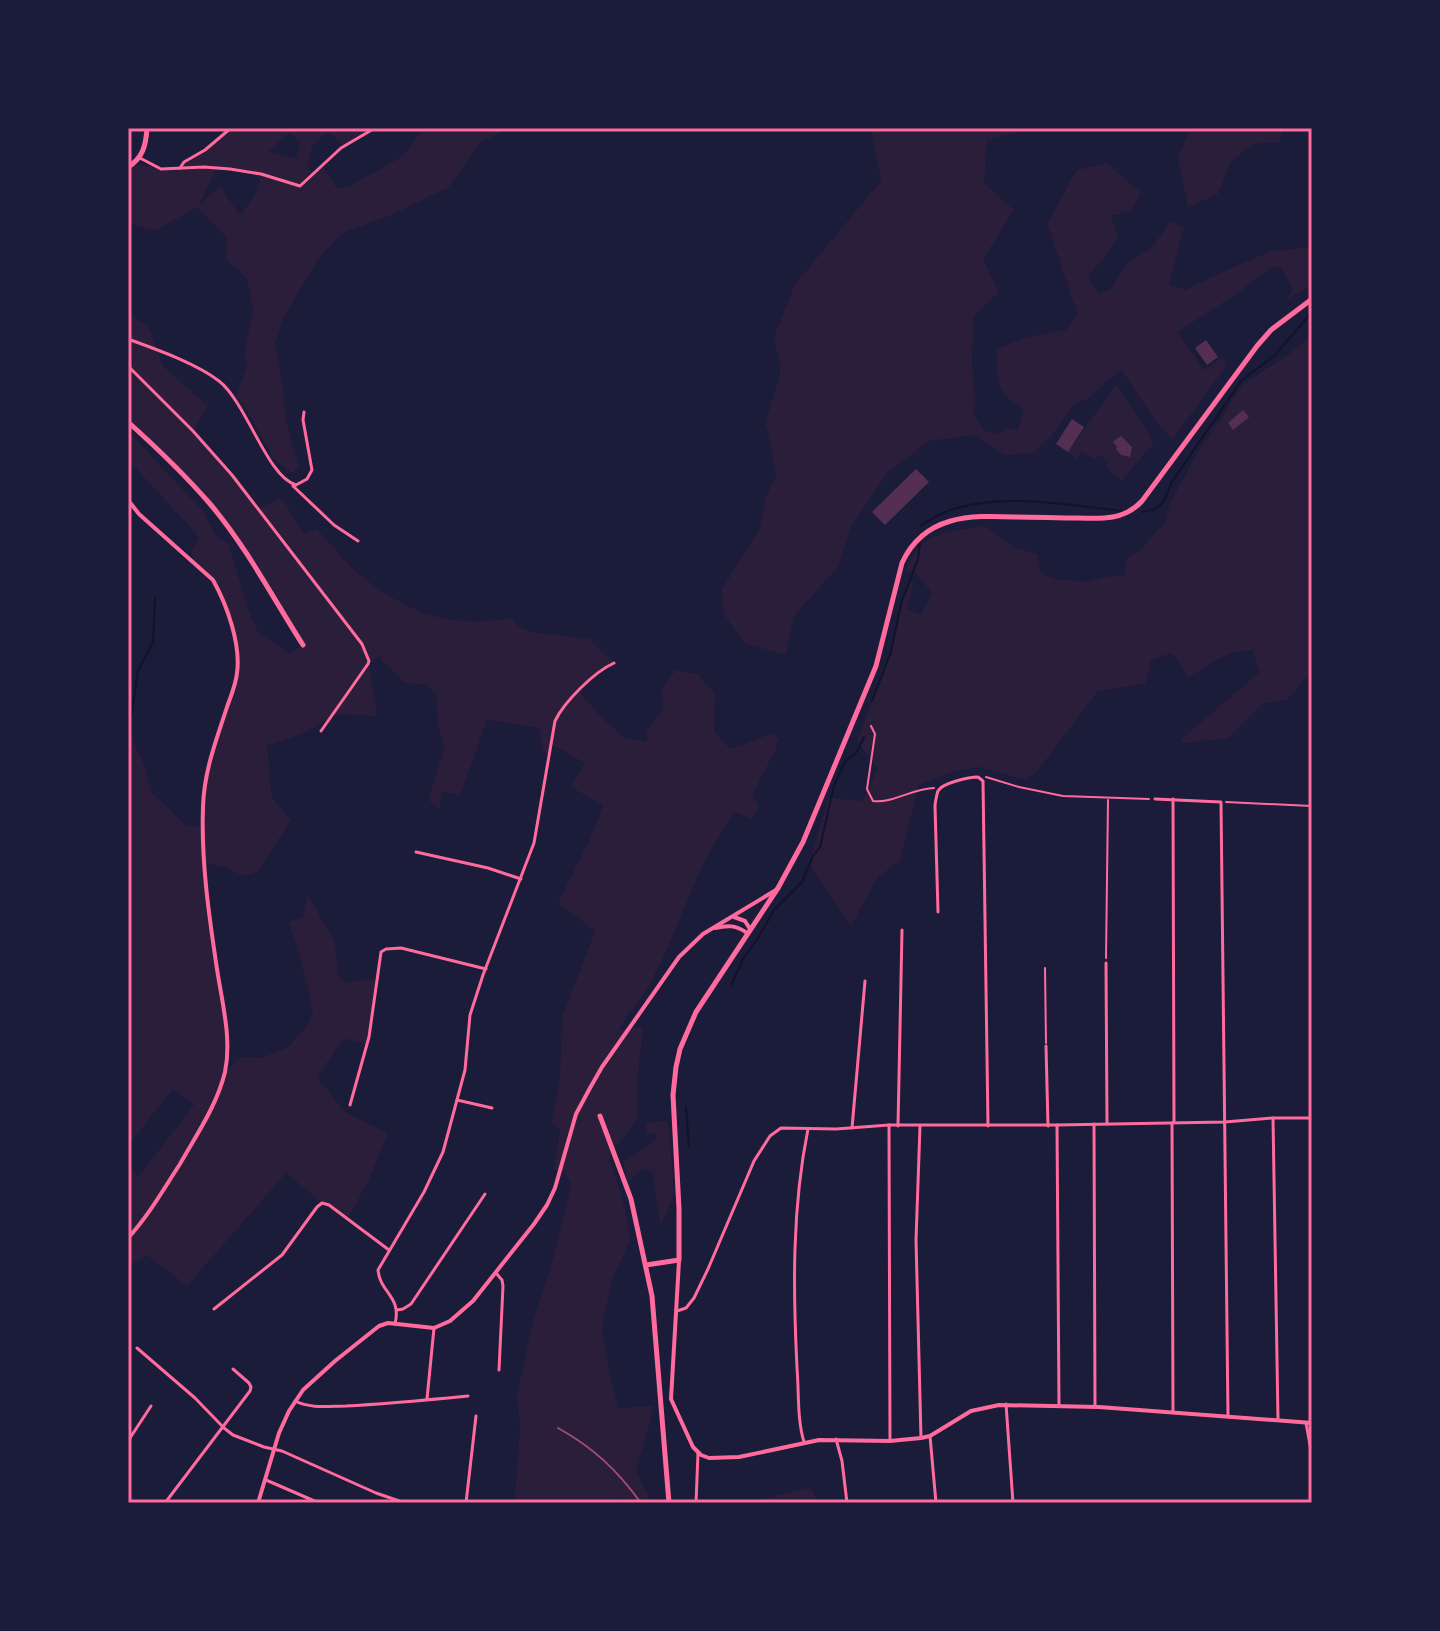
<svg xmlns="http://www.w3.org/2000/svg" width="1440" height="1631" viewBox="0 0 1440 1631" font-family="'PT Sans',sans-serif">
<rect width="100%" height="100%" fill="#1b1b3a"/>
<g fill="#2a1e3b" fill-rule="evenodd">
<path d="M231,128H375L344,146L328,131L312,146L308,167L313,174L323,166L337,189L349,186L403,156L424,128H466L467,131L483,128H510L481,142L449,187L389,216L342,233L318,259L283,319L275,343L283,386L286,421L299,468L292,473L273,458L251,418L236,396L247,365L244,356L253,310L247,278L225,259L227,238L197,207L155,231L128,223V167L132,165L180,168ZM290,132L300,143L297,159L269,151ZM217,167L261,174L257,191L240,216L220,186L199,205Z"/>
<path d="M871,128H1034L987,140L984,183L1014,210L983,259L999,292L974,316L972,360L975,400L974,416L984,430L1000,435L1005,427L1018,430L1024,410C1018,404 1009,400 1004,394C996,384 996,361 997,349L1027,337L1066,330L1077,313L1047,223L1077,170L1107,163L1141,193L1131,211L1111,216L1118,236L1106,255L1088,277L1099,293L1110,290L1129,261L1151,249L1170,221L1184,227L1169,284L1185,290L1229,269L1272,251L1312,247V285L1286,300L1293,289L1280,266L1269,269L1242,290L1178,332L1204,370L1222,358L1227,365L1172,440L1154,419L1121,369L1088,399L1075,403L1051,436L1034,453L1005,455L973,435L929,441L887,473L851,527L838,567L794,616L786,655L744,643L723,613L722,589L760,528L765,499L776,476L768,432L765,423L779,379L780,367L774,337L795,284L881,181Z"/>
<polygon points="1190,128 1283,128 1280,142 1254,144 1230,162 1218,194 1188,207 1178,158"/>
<path d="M128,314L149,327L163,366L208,406L193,431L259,508L282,498L304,534L317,529C332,545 347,565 365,579C412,615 452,628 511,618L518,626L530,632L590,639L614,663L607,666L579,691L601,717L626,739L647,741L646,731L663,709L661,689L676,670L698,674L715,694L714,731L729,748C744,746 757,738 772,734L779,739L776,749L752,795L759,806L752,820L734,811L702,866L664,956L645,993L627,1015L619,1030L643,1027L638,1075V1118L609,1157L625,1208L630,1241L612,1279L602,1328L609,1370L618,1408L653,1406C651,1427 641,1450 636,1471L652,1503H626L622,1497L611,1503H517L515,1495L520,1428L517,1393L534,1317L550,1270L567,1204L571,1185L566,1174L554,1169L560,1129L552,1123L560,1078L562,1017L595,931L558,903L593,833L603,806L571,787L585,763L553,745L551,755L543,752L539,728L487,720L460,795L442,792L439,809L428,800L444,749L438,726L436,694L427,685L405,683L382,661V656L369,661L377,716L336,714L306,732L267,746L272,798L291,820L257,872L243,876L229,869L205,862L227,1041L226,1071L240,1057L261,1058L288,1047L307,1027L313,1011L298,950L289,922L303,917L307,893L335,943L338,975L347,983L363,979L376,980L367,1045L343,1038L317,1077L345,1112L388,1133L369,1179L348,1219L330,1205L322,1203L286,1173L187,1286L147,1255L128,1266V1161L137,1178L194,1105L173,1089L131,1142L128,1149V732L144,765L152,793L187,826L203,827L206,773L237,676L234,634L219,590L213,580L196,564L191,552L199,537L132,464L128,465V431L203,511L216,536L228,543L249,612L258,632L290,653L303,645L250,559L212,506L128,422Z"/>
<path d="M1312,335V671L1287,700L1264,703L1229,738L1185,743L1181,739L1260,672L1252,650L1230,653L1188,677L1172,653L1151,660L1145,684L1098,691L1036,773L1025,780L979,767L955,771L919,785L900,861L878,877L851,926L809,864L829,798L862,801L878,769L857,741L891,652L907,582L914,583L907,609L921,615L932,593L916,573L906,569C921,530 949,533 985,526L1013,547L1037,554L1040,570L1047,576L1056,579L1088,582L1103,577L1125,575L1126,559L1141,549L1165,522L1171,501L1200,448L1222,418L1237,392L1243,384L1289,354Z"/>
<polygon points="1116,384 1149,433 1148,435 1154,443 1121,481 1105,467 1108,462 1098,454 1094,460 1082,451 1076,459 1068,452"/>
<polygon points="665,1120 669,1126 674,1195 660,1228 653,1172 643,1169 628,1182 623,1162 656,1139 655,1133 647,1134 646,1124"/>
<polygon points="811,1487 817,1503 746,1503"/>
</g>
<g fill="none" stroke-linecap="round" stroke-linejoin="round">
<g stroke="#12122b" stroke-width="2">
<path d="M1142,512C1163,509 1165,502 1171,483L1242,380L1275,355L1312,312"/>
<path d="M920,526C929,521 938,514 948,511C1001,492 1067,505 1122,511"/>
<polyline points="872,701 891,652 901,604 918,559 920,542"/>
<polyline points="128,720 132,712 138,671 153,642 155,598"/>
<polyline points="731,985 744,957 757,940 774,910 802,882 813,856 820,847 834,786 845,761 857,752 864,737"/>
<polyline points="686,1106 689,1147"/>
</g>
</g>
<g fill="#542f53">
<polygon points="1206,340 1218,357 1207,365 1195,348"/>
<polygon points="1243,410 1249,417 1233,430 1228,423"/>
<polygon points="1072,419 1084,427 1068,452 1056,444"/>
<polygon points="1121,436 1132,447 1130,457 1121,455 1116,449 1117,446 1113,442"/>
<polygon points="916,469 929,482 885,525 872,512"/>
</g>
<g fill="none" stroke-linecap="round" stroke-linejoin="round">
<g stroke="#ff6b9d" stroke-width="2">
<path d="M871,726L875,734L867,789L873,801C891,804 914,788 934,788"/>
<polyline points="986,777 1019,787 1063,796 1149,799"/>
<polyline points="1226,802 1312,806"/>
<polyline points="1106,958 1108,800"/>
<polyline points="1045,968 1046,1043"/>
</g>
<g stroke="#ff6b9d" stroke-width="3">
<polyline points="140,158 161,169 204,167 230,169 261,174 300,186 341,148 375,128"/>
<polyline points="180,168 184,162 205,150 231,128"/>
<path d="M128,339C155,349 196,363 219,381C247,403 267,477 296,485L307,479L312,470L303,420L304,412"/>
<polyline points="128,366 193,431 232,475 362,644 369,661 368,664 321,731"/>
<polyline points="293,486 334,525 358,541"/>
<polyline points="1155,799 1221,802 1228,1417"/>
<polyline points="1173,799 1174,1122"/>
<polyline points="416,852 488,868 521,879"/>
<path d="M938,912L935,806C935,804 937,793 938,791C942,783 969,777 978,777L983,781L988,1126"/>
<polyline points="1106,963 1107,1124"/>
<polyline points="1046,1046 1048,1126"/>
<polyline points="457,1100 492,1108"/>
<polyline points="350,1105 369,1037 381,952 386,949 401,948 486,969"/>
<polyline points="1273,1118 1278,1420"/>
<polyline points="1172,1123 1173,1411"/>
<polyline points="1094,1124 1095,1407"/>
<polyline points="889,1125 890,1441"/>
<polyline points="1057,1125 1059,1405"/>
<polyline points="898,1126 902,930"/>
<polyline points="920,1126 916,1240 921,1438"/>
<polyline points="852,1128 865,981"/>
<polyline points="496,1273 502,1280 503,1286 499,1370"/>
<polyline points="214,1309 282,1255 317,1207 322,1203 329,1205 389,1250"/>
<polyline points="397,1310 403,1309 411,1304 485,1194"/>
<polyline points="677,1311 686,1308 694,1298 708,1269 754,1161 770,1136 781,1128 836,1129 889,1125 1057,1125 1225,1122 1273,1118 1312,1118"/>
<path d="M395,1324C402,1296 380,1293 378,1270L424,1192L443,1152L465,1070L470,1015L483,975L534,843L555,721C564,702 594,672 614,663"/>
<polyline points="137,1348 195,1398 224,1428 233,1435 264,1447 282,1451 376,1493 405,1503"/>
<polyline points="427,1399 434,1328"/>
<path d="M295,1401C311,1409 329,1406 346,1406C386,1404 427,1400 468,1396"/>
<polyline points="1006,1404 1013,1503"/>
<polyline points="1306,1423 1312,1456"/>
<polyline points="930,1436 936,1503"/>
<polyline points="836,1439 842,1461 847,1503"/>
<polyline points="128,1441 151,1406"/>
<path d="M804,1442C797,1419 799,1392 797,1368C793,1288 792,1208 808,1129"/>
<polyline points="266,1480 319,1503"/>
<polyline points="165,1503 250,1391 251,1387 249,1383 233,1369"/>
<polyline points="466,1503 476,1416"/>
<polyline points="696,1503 698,1453"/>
<polyline points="1311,1503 1312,1470"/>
</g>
<g stroke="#ff6b9d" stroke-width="4">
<path d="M128,500L139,514L213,580C227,605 241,644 237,673C236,684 231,696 227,707C216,741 204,771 203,807C201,861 209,916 217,969C222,1002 232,1039 225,1072C217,1105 197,1134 180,1164C163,1190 149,1215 128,1238"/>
<polyline points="734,917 745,921 750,929"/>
<path d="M715,928C728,925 736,925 747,933"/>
<polyline points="679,1261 671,1399 693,1447 701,1455 709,1458 739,1457 819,1440 890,1441 921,1438 930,1436 971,1411 999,1405 1099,1407 1312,1423"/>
<polyline points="258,1503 279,1433 289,1411 303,1390 335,1361 379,1326 388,1323 434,1328 450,1321 473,1301 534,1224 547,1205 555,1188 576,1114 590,1088 602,1067 679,957 703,934 776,890"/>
</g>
<g stroke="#ff6b9d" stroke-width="5">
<path d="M128,167C143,158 146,145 147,128"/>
<path d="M128,422C157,448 186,476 211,505C247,548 273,598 303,645"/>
<polyline points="600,1116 631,1199 652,1296 669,1503"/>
<path d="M646,1265L679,1260V1209L673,1095L676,1067L680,1049L696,1012L778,888L803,842L876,666L902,563C924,515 970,515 1015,517C1036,517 1057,518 1078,518C1102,519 1125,520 1142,501L1257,346L1271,330L1312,299"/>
</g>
<path stroke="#a44b75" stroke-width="2" d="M558,1428C594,1448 617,1470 641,1503"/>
</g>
<rect width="1440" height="1631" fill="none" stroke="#1b1b3a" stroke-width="260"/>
<rect x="130" y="130" width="1180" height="1371" fill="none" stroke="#ff6b9d" stroke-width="3"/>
</svg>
